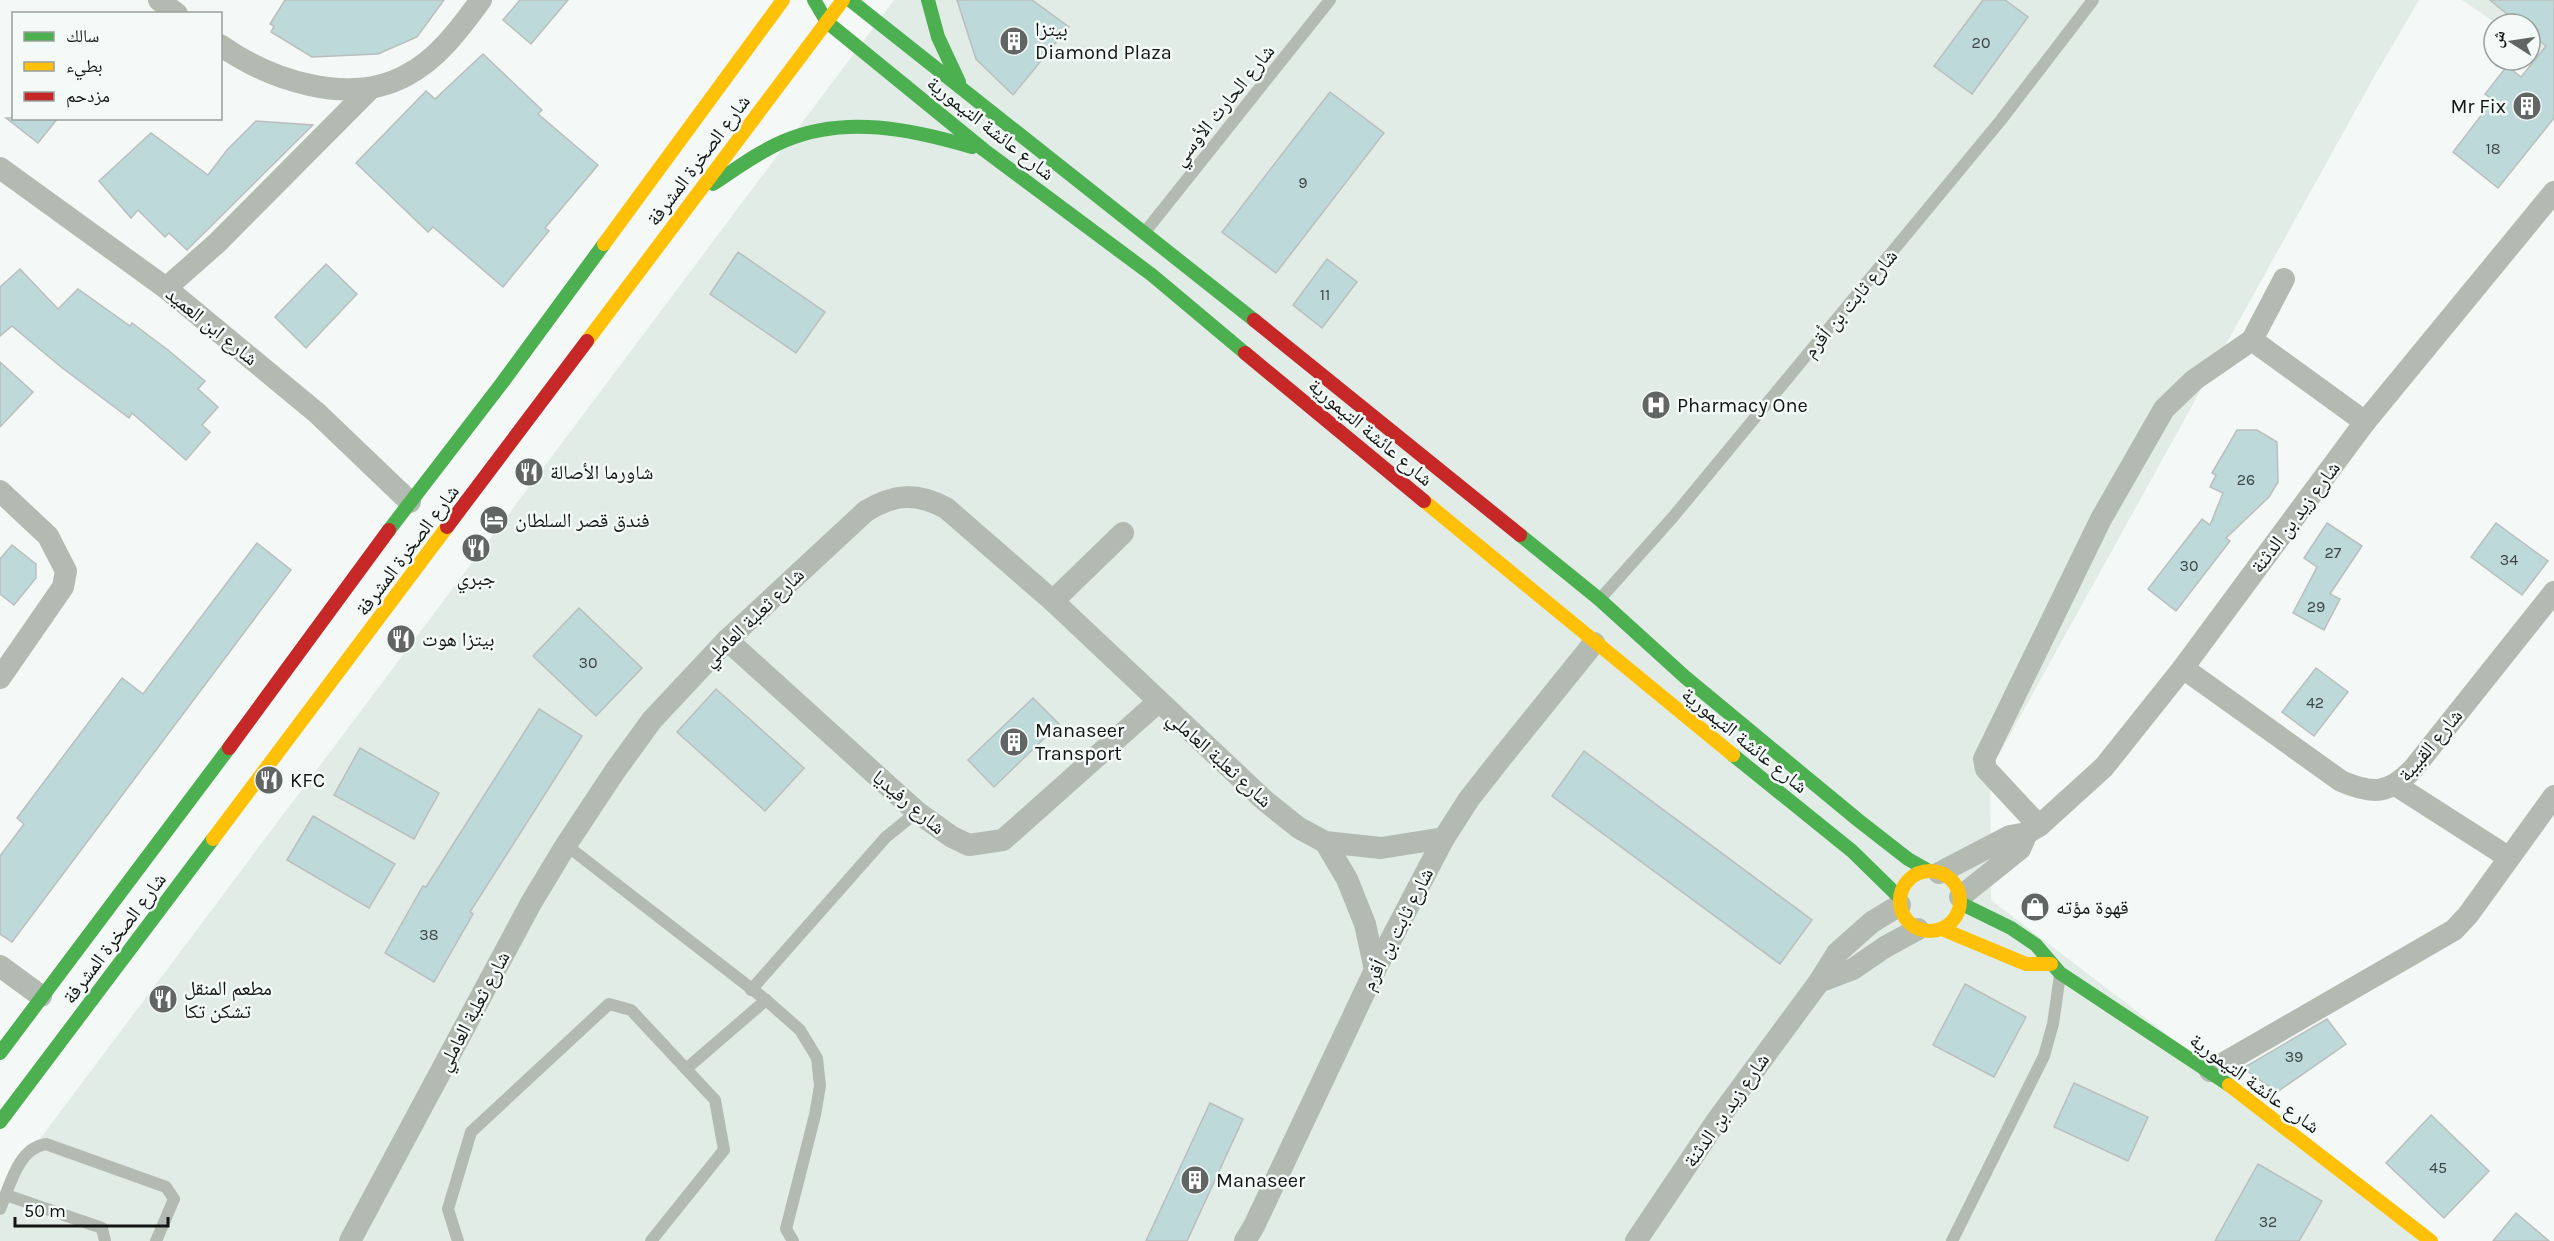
<svg xmlns="http://www.w3.org/2000/svg" width="2554" height="1241" viewBox="0 0 2554 1241" font-family="Karla,'Noto Naskh Arabic',sans-serif">
<rect width="100%" height="100%" fill="#f4f9f7"/>
<g fill="#e1ece7">
<polygon points="894,0 2419,0 2374,77 1990,771 1991,900 2438,1241 0,1241 0,1192"/>
<polygon points="2462,0 2554,0 2554,64 2530,47 2530,24 2497,24"/>
</g>
<g fill="#bdd9d9" stroke="#babebd" stroke-width="1.5">
<polygon points="285,0 444,0 417,37 378,54 312,57 271,32 274,26 270,24"/>
<polygon points="520,0 568,0 531,44 503,20"/>
<polygon points="957,0 1032,0 1069,27 1013,95 976,59"/>
<polygon points="1983,0 2005,0 2028,17 1972,94 1934,66"/>
<polygon points="2490,0 2554,0 2554,118 2498,188 2453,152 2493,100 2485,94 2507,66 2521,77 2546,46 2530,33 2530,24 2519,24"/>
<polygon points="483,54 542,110 538,114 598,165 545,228 549,231 503,287 433,227 428,232 356,163 426,91 435,99"/>
<polygon points="1330,92 1384,133 1276,273 1222,232"/>
<polygon points="6,118 58,118 38,143"/>
<polygon points="256,121 313,125 187,250 169,233 165,237 138,210 131,218 99,181 151,133 208,175 227,150"/>
<polygon points="738,252 825,312 796,353 710,294"/>
<polygon points="1327,259 1357,282 1322,328 1293,305"/>
<polygon points="326,264 357,294 306,348 275,317"/>
<polygon points="20,269 58,309 78,289 130,326 132,323 168,350 205,381 198,389 218,407 202,425 210,432 186,460 132,413 129,418 61,367 12,326 0,336 0,287"/>
<polygon points="0,362 33,392 0,427"/>
<polygon points="2237,430 2257,430 2277,442 2278,482 2269,497 2226,538 2230,541 2176,611 2148,589 2202,519 2210,525 2223,493 2210,487 2216,475 2212,473"/>
<polygon points="2327,523 2362,546 2330,594 2340,599 2324,630 2293,613 2317,567 2304,558"/>
<polygon points="2496,523 2548,561 2522,595 2471,557"/>
<polygon points="257,543 291,570 12,942 0,934 0,856 24,824 17,818 122,678 143,694"/>
<polygon points="12,545 36,564 36,578 14,605 0,594 0,559"/>
<polygon points="579,608 642,668 596,716 533,656"/>
<polygon points="2316,668 2348,692 2314,736 2282,712"/>
<polygon points="716,689 804,768 765,811 677,732"/>
<polygon points="1033,698 1059,724 994,787 968,760"/>
<polygon points="539,709 582,736 470,912 473,914 434,982 385,953 423,886 426,887"/>
<polygon points="360,748 439,793 414,839 334,795"/>
<polygon points="1584,751 1812,920 1780,964 1552,796"/>
<polygon points="313,816 395,864 369,908 287,860"/>
<polygon points="1965,984 2026,1017 1994,1077 1933,1045"/>
<polygon points="2327,1019 2346,1044 2277,1092 2243,1068"/>
<polygon points="2074,1083 2148,1117 2128,1161 2054,1127"/>
<polygon points="1210,1103 1243,1119 1187,1241 1146,1241"/>
<polygon points="2431,1115 2489,1171 2444,1218 2386,1163"/>
<polygon points="2258,1164 2322,1201 2299,1241 2215,1241"/>
<polygon points="2516,1213 2549,1241 2493,1241"/>
</g>
<g fill="none" stroke-linecap="round" stroke-linejoin="round">
<g stroke="#b3bab2" stroke-width="12">
<polyline points="1145,232 1330,0"/>
<polyline points="1600,599 1673,517 2001,120 2093,0"/>
<polyline points="566,845 766,1000 800,1030 817,1058 820,1086 815,1115 786,1229 793,1241"/>
<polyline points="751,990 886,837 917,812"/>
<polyline points="686,1069 766,1000"/>
<polyline points="6,1195 102,1228 105,1241"/>
<path d="M0,1209C10,1186 18,1148 46,1144L166,1187L174,1199L156,1241"/>
<polyline points="458,1241 448,1209 471,1132 609,1004 631,1010 715,1100 724,1150 651,1241"/>
<polyline points="1952,1241 2044,1056 2053,1024 2060,975"/>
</g>
<g stroke="#b3bab2" stroke-width="22">
<polyline points="159,0 177,14"/>
<path d="M220,45C270,80 349,107 407,75C439,58 460,28 481,0"/>
<polyline points="0,168 166,288 317,413 410,502"/>
<polyline points="166,288 217,243 371,88"/>
<polyline points="2252,340 2284,279"/>
<polyline points="0,491 48,536 66,571 63,587 0,678"/>
<polyline points="1053,601 1123,533"/>
<polyline points="727,640 917,812 952,837 969,845 1003,840 1158,702"/>
<path d="M2183,668L2341,781C2373,795 2389,794 2413,769L2554,592"/>
<polyline points="2397,786 2508,857"/>
<polyline points="2039,826 1986,769 1984,759 2101,519 2164,409 2194,380 2252,340 2365,422"/>
<polyline points="1325,842 1347,879 1365,924 1375,970"/>
<polyline points="1939,873 2010,836 2027,833 2039,826 2104,767 2183,668 2365,422 2554,192"/>
<polyline points="1960,897 2020,849 2027,833"/>
<polyline points="0,966 41,996"/>
<polyline points="1819,982 1853,969 1885,947 1918,929"/>
<polyline points="2210,1071 2454,930 2468,915 2554,796"/>
<path d="M350,1241L531,903L566,845L615,771L652,720L727,640L866,511C894,494 916,492 946,508L1053,601L1264,800L1299,828L1325,842L1381,848L1444,838"/>
<polyline points="1245,1241 1254,1226 1375,970 1444,838 1469,799 1502,757 1594,643"/>
<polyline points="1636,1241 1718,1119 1819,982 1837,953 1872,922 1900,905"/>
</g>
<g stroke="#4caf50" stroke-width="14">
<polyline points="814,0 827,22 984,150 1152,275 1245,353"/>
<polyline points="850,0 1254,320"/>
<polyline points="928,0 938,37 959,82"/>
<path d="M713,184C736,169 758,152 784,141C845,115 911,129 972,147"/>
<polyline points="389,530 502,383 604,244"/>
<polyline points="1520,535 1599,599 1685,677 1858,820 1908,859 1929,871"/>
<polyline points="1733,755 1852,851 1900,898"/>
<polyline points="1960,903 2011,928 2036,945 2060,973 2229,1085"/>
<polyline points="0,1053 229,748"/>
<polyline points="0,1122 213,839"/>
</g>
<g stroke="#ffc107" stroke-width="14">
<polyline points="604,244 783,0"/>
<polyline points="587,341 843,0"/>
<polyline points="1424,501 1733,755"/>
<polyline points="213,839 447,527"/>
<circle cx="1930" cy="901" r="30"/>
<polyline points="1942,929 2026,964 2051,964"/>
<polyline points="2229,1085 2431,1241"/>
</g>
<g stroke="#c62828" stroke-width="14">
<polyline points="1254,320 1520,535"/>
<polyline points="1245,353 1424,501"/>
<polyline points="447,527 587,341"/>
<polyline points="229,748 389,530"/>
</g>
</g>
<defs>
<g id="building-disc" transform="scale(1.5)"><circle r="9.5" fill="#616563" stroke="#f3faf7"/><path d="M-4-6H4V6H1V3H-1V6H-4ZM-2.5-4.3h1.7v1.8h-1.7ZM.8-4.3h1.7v1.8H.8ZM-2.5-1h1.7V.8h-1.7ZM.8-1h1.7V.8H.8Z" fill="#fff"/></g>
<g id="hospital-disc" transform="scale(1.5)"><circle r="9.5" fill="#616563" stroke="#f3faf7"/><path d="M-5-5h3v3.5h4V-5h3V5h-3V1.5h-4V5h-3Z" fill="#fff"/></g>
<g id="restaurant-disc" transform="scale(1.5)"><circle r="9.5" fill="#616563" stroke="#f3faf7"/><path d="M-5-6h1v4h1v-4h1v4h1v-4h1v5L-1.5 .5V6h-2V.5L-5-1ZM5-6V6H3V1.5H1.5Q1.5-4 5-6Z" fill="#fff"/></g>
<g id="hotel-disc" transform="scale(1.5)"><circle r="9.5" fill="#616563" stroke="#f3faf7"/><path d="M-6-4.5h1.5V1H6V5H4.5V3h-9V5H-6ZM-4 0a1.8 1.8 0 1 1 3.6 0ZM.5 0V-2.5h3Q6-2.5 6 0Z" fill="#fff"/></g>
<g id="shop-disc" transform="scale(1.5)"><circle r="9.5" fill="#616563" stroke="#f3faf7"/><path d="M-5-2.5h2.3a2.7 3.5 0 0 1 5.4 0H5L5.5 6h-11ZM-1.5-2.5h3a1.5 2.3 0 0 0-3 0Z" fill="#fff"/></g>
</defs>
<g fill-rule="evenodd">
<use href="#building-disc" x="1014" y="41"/>
<use href="#building-disc" x="2527" y="106"/>
<use href="#hospital-disc" x="1656" y="405"/>
<use href="#restaurant-disc" x="529" y="472"/>
<use href="#hotel-disc" x="494" y="520"/>
<use href="#restaurant-disc" x="476" y="548"/>
<use href="#restaurant-disc" x="401" y="639"/>
<use href="#building-disc" x="1014" y="742"/>
<use href="#restaurant-disc" x="269" y="780"/>
<use href="#shop-disc" x="2035" y="907"/>
<use href="#restaurant-disc" x="163" y="999"/>
<use href="#building-disc" x="1195" y="1180"/>
</g>
<g text-anchor="middle" stroke-width="5" stroke-linejoin="round" paint-order="stroke">
<g font-size="16" fill="#3d4645">
<text x="1981" y="48">20</text>
<text x="2493" y="154">18</text>
<text x="1303" y="188">9</text>
<text x="1325" y="300">11</text>
<text x="2246" y="485">26</text>
<text x="2333" y="558">27</text>
<text x="2509" y="565">34</text>
<text x="2189" y="571">30</text>
<text x="2316" y="612">29</text>
<text x="588" y="668">30</text>
<text x="2315" y="708">42</text>
<text x="429" y="940">38</text>
<text x="2294" y="1062">39</text>
<text x="2438" y="1173">45</text>
<text x="2268" y="1227">32</text>
</g>
<g font-size="20" fill="#121514" stroke="#f3faf7" text-anchor="start">
<text x="1035" y="36">بيتزا<tspan x="1035" dy="23">Diamond Plaza</tspan></text>
<text x="2506" y="113" text-anchor="end">Mr Fix</text>
<text x="1677" y="412">Pharmacy One</text>
<text x="550" y="479">شاورما الأصالة</text>
<text x="515" y="527">فندق قصر السلطان</text>
<text x="476" y="585" text-anchor="middle">جبري</text>
<text x="422" y="646">بيتزا هوت</text>
<text x="1035" y="737">Manaseer<tspan x="1035" dy="23">Transport</tspan></text>
<text x="290" y="787">KFC</text>
<text x="2056" y="914">قهوة مؤته</text>
<text x="184" y="995">مطعم المنقل<tspan x="184" dy="23">تشكن تكا</tspan></text>
<text x="1216" y="1187">Manaseer</text>
</g>
<g font-size="20" fill="#121514" stroke="#f3faf7">
<text transform="translate(1223 105) rotate(-51)" y="7">شارع الحارث الأوسي</text>
<text transform="translate(991 128) rotate(38)" y="7">شارع عائشة التيمورية</text>
<text transform="translate(698 160) rotate(-53)" y="7">شارع الصخرة المشرفة</text>
<text transform="translate(1850 303) rotate(-50)" y="7">شارع ثابت بن أقرم</text>
<text transform="translate(212 326) rotate(39)" y="7">شارع ابن العميد</text>
<text transform="translate(1371 432) rotate(40)" y="7">شارع عائشة التيمورية</text>
<text transform="translate(2295 517) rotate(-53)" y="7">شارع زيد بن الدثنة</text>
<text transform="translate(407 550) rotate(-53)" y="7">شارع الصخرة المشرفة</text>
<text transform="translate(753 617) rotate(-44)" y="7">شارع ثعلبة العاملي</text>
<text transform="translate(1745 740) rotate(39)" y="7">شارع عائشة التيمورية</text>
<text transform="translate(2430 745) rotate(-50)" y="7">شارع القبيبة</text>
<text transform="translate(1220 759) rotate(42)" y="7">شارع ثعلبة العاملي</text>
<text transform="translate(909 802) rotate(40)" y="7">شارع رفيديا</text>
<text transform="translate(1397 929) rotate(-63)" y="7">شارع ثابت بن أقرم</text>
<text transform="translate(114 938) rotate(-53)" y="7">شارع الصخرة المشرفة</text>
<text transform="translate(473 1011) rotate(-62)" y="7">شارع ثعلبة العاملي</text>
<text transform="translate(2255 1083) rotate(36)" y="7">شارع عائشة التيمورية</text>
<text transform="translate(1726 1110) rotate(-55)" y="7">شارع زيد بن الدثنة</text>
</g>
</g>
<rect x="12" y="12" width="210" height="108" fill="#f3faf7" stroke="#999e9c" stroke-width="1.5"/>
<rect x="24" y="32" width="30" height="9" fill="#4caf50" stroke="#999e9c" stroke-width="1.5"/>
<text x="66" y="42" font-size="18" fill="#121514">سالك</text>
<rect x="24" y="62" width="30" height="9" fill="#ffc107" stroke="#999e9c" stroke-width="1.5"/>
<text x="66" y="72" font-size="18" fill="#121514">بطيء</text>
<rect x="24" y="92" width="30" height="9" fill="#c62828" stroke="#999e9c" stroke-width="1.5"/>
<text x="66" y="102" font-size="18" fill="#121514">مزدحم</text>
<g transform="translate(2512 42) rotate(282)"><circle r="28" fill="#f3faf7" stroke="#999e9c" stroke-width="1.5"/>
<path d="M0-4.5L10 22L0 15L-10 22Z" fill="#616563"/>
<text y="-9" font-size="16" font-weight="bold" text-anchor="middle" fill="#121514">ش</text>
</g>
<path d="M15 1217v9h153v-9" fill="none" stroke="#121514" stroke-width="3"/>
<text x="24" y="1217" font-size="18" fill="#121514" stroke="#f3faf7" stroke-width="4.5" paint-order="stroke">50 m</text>
</svg>
